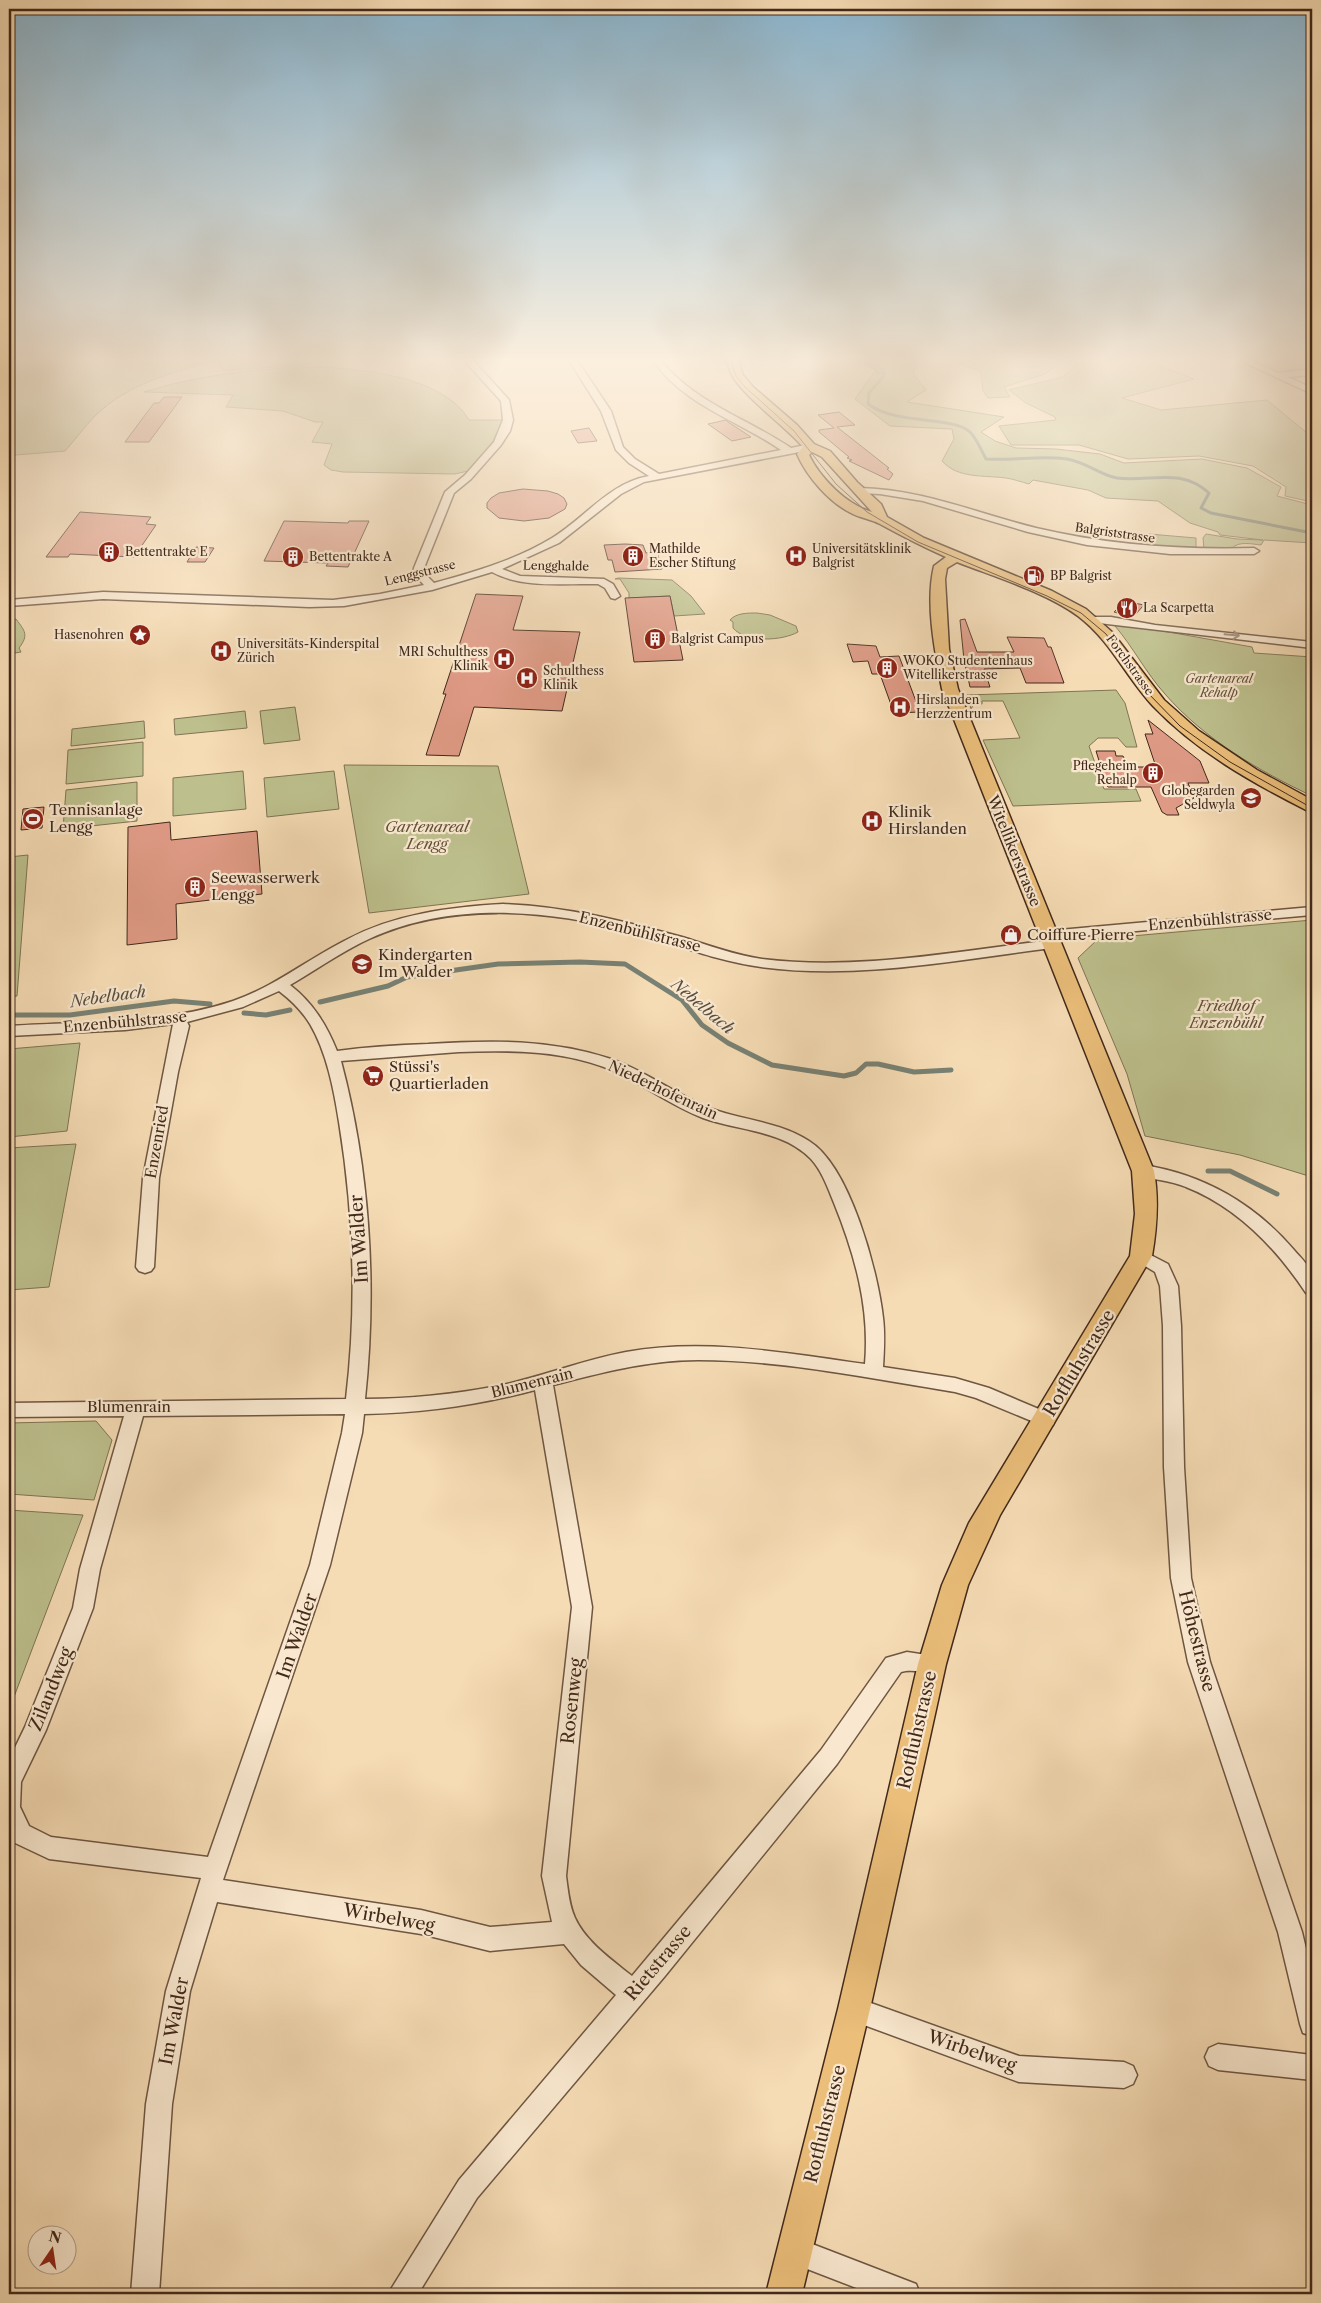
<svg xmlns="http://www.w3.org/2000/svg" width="1321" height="2303" viewBox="0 0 1321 2303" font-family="'Libre Caslon Text',serif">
<rect width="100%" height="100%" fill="#f6dcb5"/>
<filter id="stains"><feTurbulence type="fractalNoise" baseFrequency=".004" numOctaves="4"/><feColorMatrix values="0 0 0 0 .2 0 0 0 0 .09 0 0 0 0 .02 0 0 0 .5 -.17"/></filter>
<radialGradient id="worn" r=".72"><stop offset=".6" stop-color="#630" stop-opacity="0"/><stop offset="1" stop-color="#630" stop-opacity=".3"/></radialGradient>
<g fill="#bdc08d" stroke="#7f7454">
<path d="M9,357H310V364L224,371L214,360C172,373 127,384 95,416C84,427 75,440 65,451L16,455L9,461Z"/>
<path d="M856,357H907L917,361L913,373L926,390L907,402L1004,417L981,432L995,441L1016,448L1056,449L1100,454L1124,463L1202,459L1247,468L1281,487L1277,496L1312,505V543L1264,540L1261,545C1252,544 1239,541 1232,548L1204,549L1203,538L1206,534L1237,539L1263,540L1220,535L1218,532L1190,523L1158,501L1106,498L1088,490L1033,480L1029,484C1022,482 1013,479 1006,478C984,475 958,479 942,461L954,439L952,429L890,426L855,399L875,371Z"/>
<polygon points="941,357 1058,357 1062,361 1045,374 1004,387 1010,397 988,398 983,391 981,372"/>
<polygon points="1073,357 1137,357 1194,379 1122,398 1161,410 1267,400 1312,437 1312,502 1285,496 1286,487 1253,466 1199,456 1128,459 1079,445 1011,445 999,426 1056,420 1055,417 1026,403 1009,390 1063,377 1078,364"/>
<path d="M300,367C349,367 442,373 469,420H502L500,432L485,452L468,471L455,474L343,472L331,470L324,465L332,444L312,442L323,422H315L283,411L226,407L233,395L144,392C194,376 247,370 300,367Z"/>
<polygon points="1149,534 1196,538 1196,549 1150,545"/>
<polygon points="618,578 672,580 691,596 705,614 674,616 670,596 629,598 629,593 620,579 615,579"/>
<path d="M757,613L770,615L796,626L798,632C782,641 746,643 733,628V622L730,620C736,613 747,613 757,613Z"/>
<path d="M16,619C25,631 29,635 19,648L21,652L9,654V620Z"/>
<path d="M1124,624L1252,647L1254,653L1312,657V796C1259,771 1204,739 1165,694C1146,673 1133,647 1115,626Z"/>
<polygon points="1116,690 1125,703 1137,747 1126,747 1118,738 1098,738 1089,746 1104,789 1136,789 1141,801 1013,806 983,740 1020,738 1003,701 982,701 982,704 974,704 971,709 967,695"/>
<polygon points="295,707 300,740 264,744 260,711"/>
<polygon points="245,711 247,728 175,735 174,719"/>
<polygon points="144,721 145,738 71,746 72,729"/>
<polygon points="143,742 143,776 66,784 68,750"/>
<polygon points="344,765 498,766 529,894 369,913"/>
<polygon points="243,771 246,809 173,816 173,778"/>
<polygon points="334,771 339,809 267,817 264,778"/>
<polygon points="137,782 137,821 63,829 66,790"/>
<polygon points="28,855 17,996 9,997 9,857"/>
<polygon points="1312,920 1312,1177 1240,1155 1145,1136 1127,1074 1078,958 1098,939"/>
<polygon points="80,1043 67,1131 9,1137 9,1049"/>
<polygon points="76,1144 49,1287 9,1290 9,1148"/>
<polygon points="96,1421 112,1440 94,1500 9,1494 9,1423"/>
<polygon points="9,1510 83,1515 9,1710"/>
</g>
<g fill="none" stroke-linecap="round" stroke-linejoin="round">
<g stroke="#788174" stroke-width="3">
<polyline points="847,357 871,365 878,373 884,374"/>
<path d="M861,357L876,364L884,372L883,377L869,393L868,404C896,425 953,416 970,432C977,439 981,450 986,459C1013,461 1040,455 1067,459C1086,462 1102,476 1117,478C1151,482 1180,467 1209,493L1201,508L1211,513L1312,533"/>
</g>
<g stroke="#788174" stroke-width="5">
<polyline points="320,1002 388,986 407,977 498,964 580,962 625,964 682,1000 702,1025 728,1043 772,1065 844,1076 856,1073 866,1064 878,1064 914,1072 951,1070"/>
<polyline points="244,1013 266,1015 290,1010"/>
<polyline points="9,1015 70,1015 174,1001 210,1004"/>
<polyline points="1208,1171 1230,1171 1277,1194"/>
</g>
</g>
<g fill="#df9a85" stroke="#41291b">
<polygon points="164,397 182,397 149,442 125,442 154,403 159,403"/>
<polygon points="839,412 855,425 837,427 889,468 887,469 893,474 889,480 849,461 852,460 847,458 849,457 819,432 819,430 834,428 818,415"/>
<polygon points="726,420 728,422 751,437 732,441 708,424"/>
<polygon points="589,428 597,441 578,443 571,431"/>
<polygon points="523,489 548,491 558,494 564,498 567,504 565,509 549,518 524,521 499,518 487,508 487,503 491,498 499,493"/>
<polygon points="80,512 151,517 146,524 156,525 134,557 70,554 68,557 46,557"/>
<polygon points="284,521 348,523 349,521 369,521 348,567 326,566 328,563 264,561"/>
<polygon points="625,544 643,545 646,553 657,552 662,569 615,572 612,560 608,560 604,545"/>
<polygon points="196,547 214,548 205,562 187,562"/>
<polygon points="476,594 523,596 513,630 580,632 562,711 474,707 459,756 426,755 446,694 443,694"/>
<polygon points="670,596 683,660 634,662 625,598"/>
<polygon points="1125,601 1144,605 1133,617 1114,612"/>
<polygon points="965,619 977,652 1014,652 1007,637 1044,638 1048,647 1051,647 1064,683 1026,683 1020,668 984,669 990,687 970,687 964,660 960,620"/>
<polygon points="847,644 876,646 880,657 899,656 920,712 894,713 880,674 872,674 868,661 853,662"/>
<polygon points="1148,720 1200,761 1209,783 1188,783 1194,798 1176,808 1179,815 1167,815 1162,812 1151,787 1108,787 1101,775 1101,767 1096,751 1115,751 1116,756 1123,756 1129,767 1156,767 1145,734 1153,734"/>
<polygon points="44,807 42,828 21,830 23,809"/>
<polygon points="170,822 171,840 257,831 262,894 176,904 177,939 127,945 128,827"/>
</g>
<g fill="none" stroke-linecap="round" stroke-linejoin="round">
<g stroke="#6e5642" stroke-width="3">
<g id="minor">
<path d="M461,357H470L509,400L513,420L510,431L501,445L471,479L454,493L424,568L423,572L434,583C474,572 516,560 552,538C585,518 609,483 649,476L629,463L616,450L601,411L567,357H575L611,411L623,447L635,459L659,474L781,450C734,418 684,406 650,357H658C692,402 745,417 791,448L810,444L815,447L810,450L644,482L621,494L559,543L502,569L520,576L604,579L613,584L620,596L615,599L611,598L605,588L598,584C564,583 523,589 492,572L432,590L344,606L309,607L103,599L9,606V600L103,592L333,600L380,594L424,585L413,573L414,568L445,492L465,475L494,442L503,420L501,401Z"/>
<polygon points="1233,357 1244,357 1278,373 1312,369 1312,375 1288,377 1312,388 1312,394"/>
<path d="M859,488C921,489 976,513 1036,528C1108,545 1180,550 1254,548L1259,551L1254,554H1170L1087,545L1028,532L923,501L880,494L856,493V489Z"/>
<polygon points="1094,617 1111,617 1155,625 1312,642 1312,648 1090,622 1088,620"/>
<path d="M503,904C565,906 623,921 682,937C708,945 734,955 762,959C859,971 956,951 1052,940L1057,941L1059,944L1057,947L1052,948C956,960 858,980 761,967C716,961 672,943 628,931C544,909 449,902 369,939C341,952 316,970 290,985C313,1003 326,1024 337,1051C367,1047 397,1045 428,1044C490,1040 551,1039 611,1059C643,1070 671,1091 702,1105C736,1120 777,1120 809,1141C850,1166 878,1272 883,1318C885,1334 884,1351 883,1367L955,1378L989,1388L1053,1415L1055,1420L1053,1425L1046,1427L976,1398L955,1392C871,1379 784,1360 698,1360C648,1360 601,1373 553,1385L592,1607L566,1876C568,1890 569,1905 575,1918C586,1942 612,1960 632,1976L821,1750L886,1658L907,1652L940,1657L943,1664L940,1671C927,1675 914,1668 901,1672L837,1764L665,1976L477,2198L418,2294H388L459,2180L616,1995L581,1965L564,1944L490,1951L421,1934L217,1902L190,1991L172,2104L159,2294H131L146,2104L166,1991L201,1878L49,1859L13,1842L9,1832V1760L25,1727L73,1608L80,1569L124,1416L9,1417V1403L346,1399C357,1307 354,1214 339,1122C334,1090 327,1053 310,1024C302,1011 292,1001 279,991L243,1007L187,1022L189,1026L178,1072L159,1178L154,1267L151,1271L145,1273L139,1271L136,1267L143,1178L173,1024L125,1030L9,1036V1026C83,1021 161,1025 233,1001C274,987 308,959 346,940C394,914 450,907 503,904ZM459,1052C512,1050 567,1050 616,1072C645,1086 672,1106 703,1118C739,1131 783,1130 811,1159C822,1171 828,1188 834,1203C855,1255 870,1308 865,1364C787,1353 705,1338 626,1352C583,1360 541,1377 498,1386C455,1394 409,1399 365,1399C377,1287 370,1170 341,1061ZM535,1390L572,1607L542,1876L552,1922L490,1927L421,1910L223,1880L330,1565L362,1433L364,1414C421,1413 480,1405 535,1390ZM345,1414L342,1433L310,1565L208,1857L51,1837L29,1826L20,1807L21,1782L46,1730L93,1608L100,1569L143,1416Z"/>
<polygon points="1312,907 1312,915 1048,939 1041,935 1048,931"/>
<path d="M1143,1165C1203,1174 1255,1204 1294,1250C1300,1257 1310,1266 1312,1275C1314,1280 1312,1289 1312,1294L1306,1293C1276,1248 1237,1207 1186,1187C1170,1180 1153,1180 1137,1175L1135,1171L1137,1167Z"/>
<polygon points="1141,1250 1168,1264 1178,1286 1181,1326 1184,1467 1191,1578 1210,1662 1302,1932 1312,1974 1312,2036 1303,2033 1300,2024 1278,1932 1188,1662 1171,1578 1164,1467 1163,1326 1160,1286 1155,1272 1135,1260 1132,1256 1135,1252"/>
<polygon points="854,1997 1019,2056 1124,2062 1133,2066 1137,2075 1133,2084 1124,2088 1019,2082 845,2018 842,2009 845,2000"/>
<polygon points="1218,2044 1312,2055 1312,2080 1218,2070 1209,2066 1205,2057 1209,2048"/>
<polygon points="794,2237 916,2284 920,2294 872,2294 784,2260 781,2250 784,2240"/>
</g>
</g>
<g stroke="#41291b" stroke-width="3">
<path id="major" d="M725,357H737L743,375L753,387L797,425L814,444L830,451L857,482L881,504L887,517L924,538L1052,591L1086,609L1112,632L1164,700L1199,731L1257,770L1312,800V811L1306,810C1251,782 1196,751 1153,706C1126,677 1110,640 1078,616C1045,592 995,577 957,562L947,568L945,579L949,649L958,689L1154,1171C1159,1200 1157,1227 1152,1256L1000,1515L968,1585L946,1664L870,2009L802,2294H766L838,2009L918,1664L942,1585L969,1523L1130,1256L1135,1214L1132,1171L942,689C935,652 925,603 934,566L946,557C923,547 902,536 880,524C871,519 860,518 851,513C829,502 807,477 797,454L803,447C786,427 742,395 732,375C729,370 728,363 725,357ZM812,452L822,457L872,512C847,505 820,478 809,455Z"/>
</g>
<use href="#minor" fill="#f9e8cf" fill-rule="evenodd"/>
<use href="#major" fill="#ebbe7a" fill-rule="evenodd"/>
<polyline stroke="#41291b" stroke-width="1" points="729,357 736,376 745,387 794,431 836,484 867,512 918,542 1047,596 1081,613 1106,634 1145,690 1180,726 1230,762 1312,808"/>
</g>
<defs><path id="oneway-shaft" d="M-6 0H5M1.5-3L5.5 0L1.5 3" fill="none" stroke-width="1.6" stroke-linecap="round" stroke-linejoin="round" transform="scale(1.25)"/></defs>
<use stroke="#9d8875" href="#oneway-shaft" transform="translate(1232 635) rotate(5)"/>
<linearGradient id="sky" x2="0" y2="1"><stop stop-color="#8ab7d2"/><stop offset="0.53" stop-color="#fbefde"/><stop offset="1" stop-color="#fbefde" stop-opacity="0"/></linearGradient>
<rect width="1321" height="679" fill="url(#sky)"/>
<defs>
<g id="building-disc" transform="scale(1.125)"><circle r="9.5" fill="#8f2418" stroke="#f9e8cf"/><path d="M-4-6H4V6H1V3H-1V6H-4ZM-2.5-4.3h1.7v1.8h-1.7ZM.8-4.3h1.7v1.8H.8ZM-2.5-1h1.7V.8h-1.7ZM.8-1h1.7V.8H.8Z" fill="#fff"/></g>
<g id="hospital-disc" transform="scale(1.125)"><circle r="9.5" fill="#8f2418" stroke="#f9e8cf"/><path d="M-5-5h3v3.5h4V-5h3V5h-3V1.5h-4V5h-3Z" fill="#fff"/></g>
<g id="fuel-disc" transform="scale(1.125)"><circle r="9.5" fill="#8f2418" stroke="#f9e8cf"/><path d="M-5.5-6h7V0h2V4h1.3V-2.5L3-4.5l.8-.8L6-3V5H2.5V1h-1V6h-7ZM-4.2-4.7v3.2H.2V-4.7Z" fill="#fff"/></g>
<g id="restaurant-disc" transform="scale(1.125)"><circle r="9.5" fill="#8f2418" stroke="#f9e8cf"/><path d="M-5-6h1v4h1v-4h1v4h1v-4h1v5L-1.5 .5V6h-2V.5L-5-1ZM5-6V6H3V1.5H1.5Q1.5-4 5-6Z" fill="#fff"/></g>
<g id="sight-disc" transform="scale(1.125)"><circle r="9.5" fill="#8f2418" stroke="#f9e8cf"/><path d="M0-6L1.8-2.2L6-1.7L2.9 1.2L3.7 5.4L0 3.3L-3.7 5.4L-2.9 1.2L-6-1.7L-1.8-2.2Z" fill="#fff"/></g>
<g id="school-disc" transform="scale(1.125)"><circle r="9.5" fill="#8f2418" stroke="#f9e8cf"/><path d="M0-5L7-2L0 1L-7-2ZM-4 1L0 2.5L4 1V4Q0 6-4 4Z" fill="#fff"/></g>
<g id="stadium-disc" transform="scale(1.125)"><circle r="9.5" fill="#8f2418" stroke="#f9e8cf"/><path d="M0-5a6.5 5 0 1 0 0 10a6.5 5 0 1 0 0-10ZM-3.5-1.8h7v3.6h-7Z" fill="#fff"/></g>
<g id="shop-disc" transform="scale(1.125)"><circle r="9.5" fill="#8f2418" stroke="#f9e8cf"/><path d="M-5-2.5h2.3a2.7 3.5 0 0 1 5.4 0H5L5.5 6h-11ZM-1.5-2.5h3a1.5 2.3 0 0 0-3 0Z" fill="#fff"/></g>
<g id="supermarket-disc" transform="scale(1.125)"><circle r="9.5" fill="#8f2418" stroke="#f9e8cf"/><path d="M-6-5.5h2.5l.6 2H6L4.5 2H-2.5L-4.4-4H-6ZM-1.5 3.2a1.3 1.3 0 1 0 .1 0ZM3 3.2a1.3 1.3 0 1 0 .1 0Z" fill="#fff"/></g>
</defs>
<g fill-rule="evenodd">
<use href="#building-disc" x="109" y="552"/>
<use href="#building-disc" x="633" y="556"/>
<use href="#hospital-disc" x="796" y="556"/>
<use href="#building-disc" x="293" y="557"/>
<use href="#fuel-disc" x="1034" y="576"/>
<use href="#restaurant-disc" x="1127" y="608"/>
<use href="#sight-disc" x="140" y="635"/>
<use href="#building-disc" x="655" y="639"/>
<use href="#hospital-disc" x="221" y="651"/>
<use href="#hospital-disc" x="504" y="659"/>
<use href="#building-disc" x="887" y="668"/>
<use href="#hospital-disc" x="527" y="678"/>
<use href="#hospital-disc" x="900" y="707"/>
<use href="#building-disc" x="1153" y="773"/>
<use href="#school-disc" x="1251" y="798"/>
<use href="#stadium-disc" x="33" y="819"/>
<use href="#hospital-disc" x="872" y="821"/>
<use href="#building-disc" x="195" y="887"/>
<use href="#shop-disc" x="1011" y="935"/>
<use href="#school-disc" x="362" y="964"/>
<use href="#supermarket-disc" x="373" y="1076"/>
</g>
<g text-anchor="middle" stroke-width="4.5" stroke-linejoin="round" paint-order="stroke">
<g font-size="12" fill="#41291b" stroke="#f9e8cf">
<text transform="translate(1115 533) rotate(8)" y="4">Balgriststrasse</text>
<text transform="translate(556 566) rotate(1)" y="4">Lengghalde</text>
<text transform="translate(420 573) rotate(-14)" y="4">Lenggstrasse</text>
<text transform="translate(1130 665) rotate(54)" y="4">Forchstrasse</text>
</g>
<g font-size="12" fill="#41291b" stroke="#f9e8cf" text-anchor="start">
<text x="649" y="553">Mathilde<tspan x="649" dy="14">Escher Stiftung</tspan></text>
<text x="812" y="553">Universitätsklinik<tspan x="812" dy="14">Balgrist</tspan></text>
<text x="125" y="556">Bettentrakte E</text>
<text x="309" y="561">Bettentrakte A</text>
<text x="1050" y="580">BP Balgrist</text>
<text x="1143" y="612">La Scarpetta</text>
<text x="124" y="639" text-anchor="end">Hasenohren</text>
<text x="671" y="643">Balgrist Campus</text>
<text x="237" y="648">Universitäts-Kinderspital<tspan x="237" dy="14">Zürich</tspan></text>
<text x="488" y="656" text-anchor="end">MRI Schulthess<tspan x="488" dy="14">Klinik</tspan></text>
<text x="903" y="665">WOKO Studentenhaus<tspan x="903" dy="14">Witellikerstrasse</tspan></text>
<text x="543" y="675">Schulthess<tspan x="543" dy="14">Klinik</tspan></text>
<text x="916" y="704">Hirslanden<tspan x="916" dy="14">Herzzentrum</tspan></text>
<text x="1137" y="770" text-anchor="end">Pflegeheim<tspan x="1137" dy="14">Rehalp</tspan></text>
<text x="1235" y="795" text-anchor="end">Globegarden<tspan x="1235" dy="14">Seldwyla</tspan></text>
</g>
<g font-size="12" font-style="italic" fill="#604f38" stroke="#f9e8cf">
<text x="1219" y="683">Gartenareal<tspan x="1219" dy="14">Rehalp</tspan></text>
</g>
<g font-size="15" fill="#41291b" stroke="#f9e8cf" text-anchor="start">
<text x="49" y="815">Tennisanlage<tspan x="49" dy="17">Lengg</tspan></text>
<text x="888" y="817">Klinik<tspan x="888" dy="17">Hirslanden</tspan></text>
<text x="211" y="883">Seewasserwerk<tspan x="211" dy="17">Lengg</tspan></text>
<text x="1027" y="940">Coiffure Pierre</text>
<text x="378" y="960">Kindergarten<tspan x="378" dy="17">Im Walder</tspan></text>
<text x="389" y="1072">Stüssi's<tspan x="389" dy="17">Quartierladen</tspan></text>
</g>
<g font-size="15" font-style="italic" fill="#604f38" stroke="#f9e8cf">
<text x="427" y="832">Gartenareal<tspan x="427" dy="17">Lengg</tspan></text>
<text x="1226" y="1011">Friedhof<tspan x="1226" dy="17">Enzenbühl</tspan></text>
</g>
<g font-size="15" fill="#41291b" stroke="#f9e8cf">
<text transform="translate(1014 851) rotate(68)" y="5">Witellikerstrasse</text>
<text transform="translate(1210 920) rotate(-5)" y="5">Enzenbühlstrasse</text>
<text transform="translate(640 932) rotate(14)" y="5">Enzenbühlstrasse</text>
<text transform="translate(125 1022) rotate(-5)" y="5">Enzenbühlstrasse</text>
<text transform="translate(663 1090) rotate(25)" y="5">Niederhofenrain</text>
<text transform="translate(157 1142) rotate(-80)" y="5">Enzenried</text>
<text transform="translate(532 1383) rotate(-14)" y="5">Blumenrain</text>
<text x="129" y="1412">Blumenrain</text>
</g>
<g font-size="16" font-style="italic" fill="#584e40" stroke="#f9e8cf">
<text transform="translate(108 996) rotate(-8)" y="6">Nebelbach</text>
<text transform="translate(703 1006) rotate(40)" y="6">Nebelbach</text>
</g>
<g font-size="18" fill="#41291b" stroke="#f9e8cf">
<text transform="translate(359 1239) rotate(-94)" y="6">Im Walder</text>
<text transform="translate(1079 1363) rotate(-59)" y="6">Rotfluhstrasse</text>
<text transform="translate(297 1636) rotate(-71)" y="6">Im Walder</text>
<text transform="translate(1197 1641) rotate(76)" y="6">Höhestrasse</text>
<text transform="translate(51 1689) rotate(-68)" y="6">Zilandweg</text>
<text transform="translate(572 1701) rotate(-84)" y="6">Rosenweg</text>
<text transform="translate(917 1730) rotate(-77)" y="6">Rotfluhstrasse</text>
<text transform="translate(389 1918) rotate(10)" y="6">Wirbelweg</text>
<text transform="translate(658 1963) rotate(-50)" y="6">Rietstrasse</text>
<text transform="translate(174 2021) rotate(-79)" y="6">Im Walder</text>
<text transform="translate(972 2051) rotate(19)" y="6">Wirbelweg</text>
<text transform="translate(825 2124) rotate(-76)" y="6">Rotfluhstrasse</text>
</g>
</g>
<rect width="1321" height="2303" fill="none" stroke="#f6dcb5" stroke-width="30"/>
<rect x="10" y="10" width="1301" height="2283" fill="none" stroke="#41291b" stroke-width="2.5"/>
<rect x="15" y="15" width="1291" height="2273" fill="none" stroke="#41291b"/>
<g transform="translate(52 2250) rotate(13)"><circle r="24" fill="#f9e8cf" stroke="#af9c87"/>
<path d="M0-4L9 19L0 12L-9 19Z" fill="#8f2418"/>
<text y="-8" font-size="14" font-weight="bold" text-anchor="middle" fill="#41291b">N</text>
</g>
<rect width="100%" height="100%" filter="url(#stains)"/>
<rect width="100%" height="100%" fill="url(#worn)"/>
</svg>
